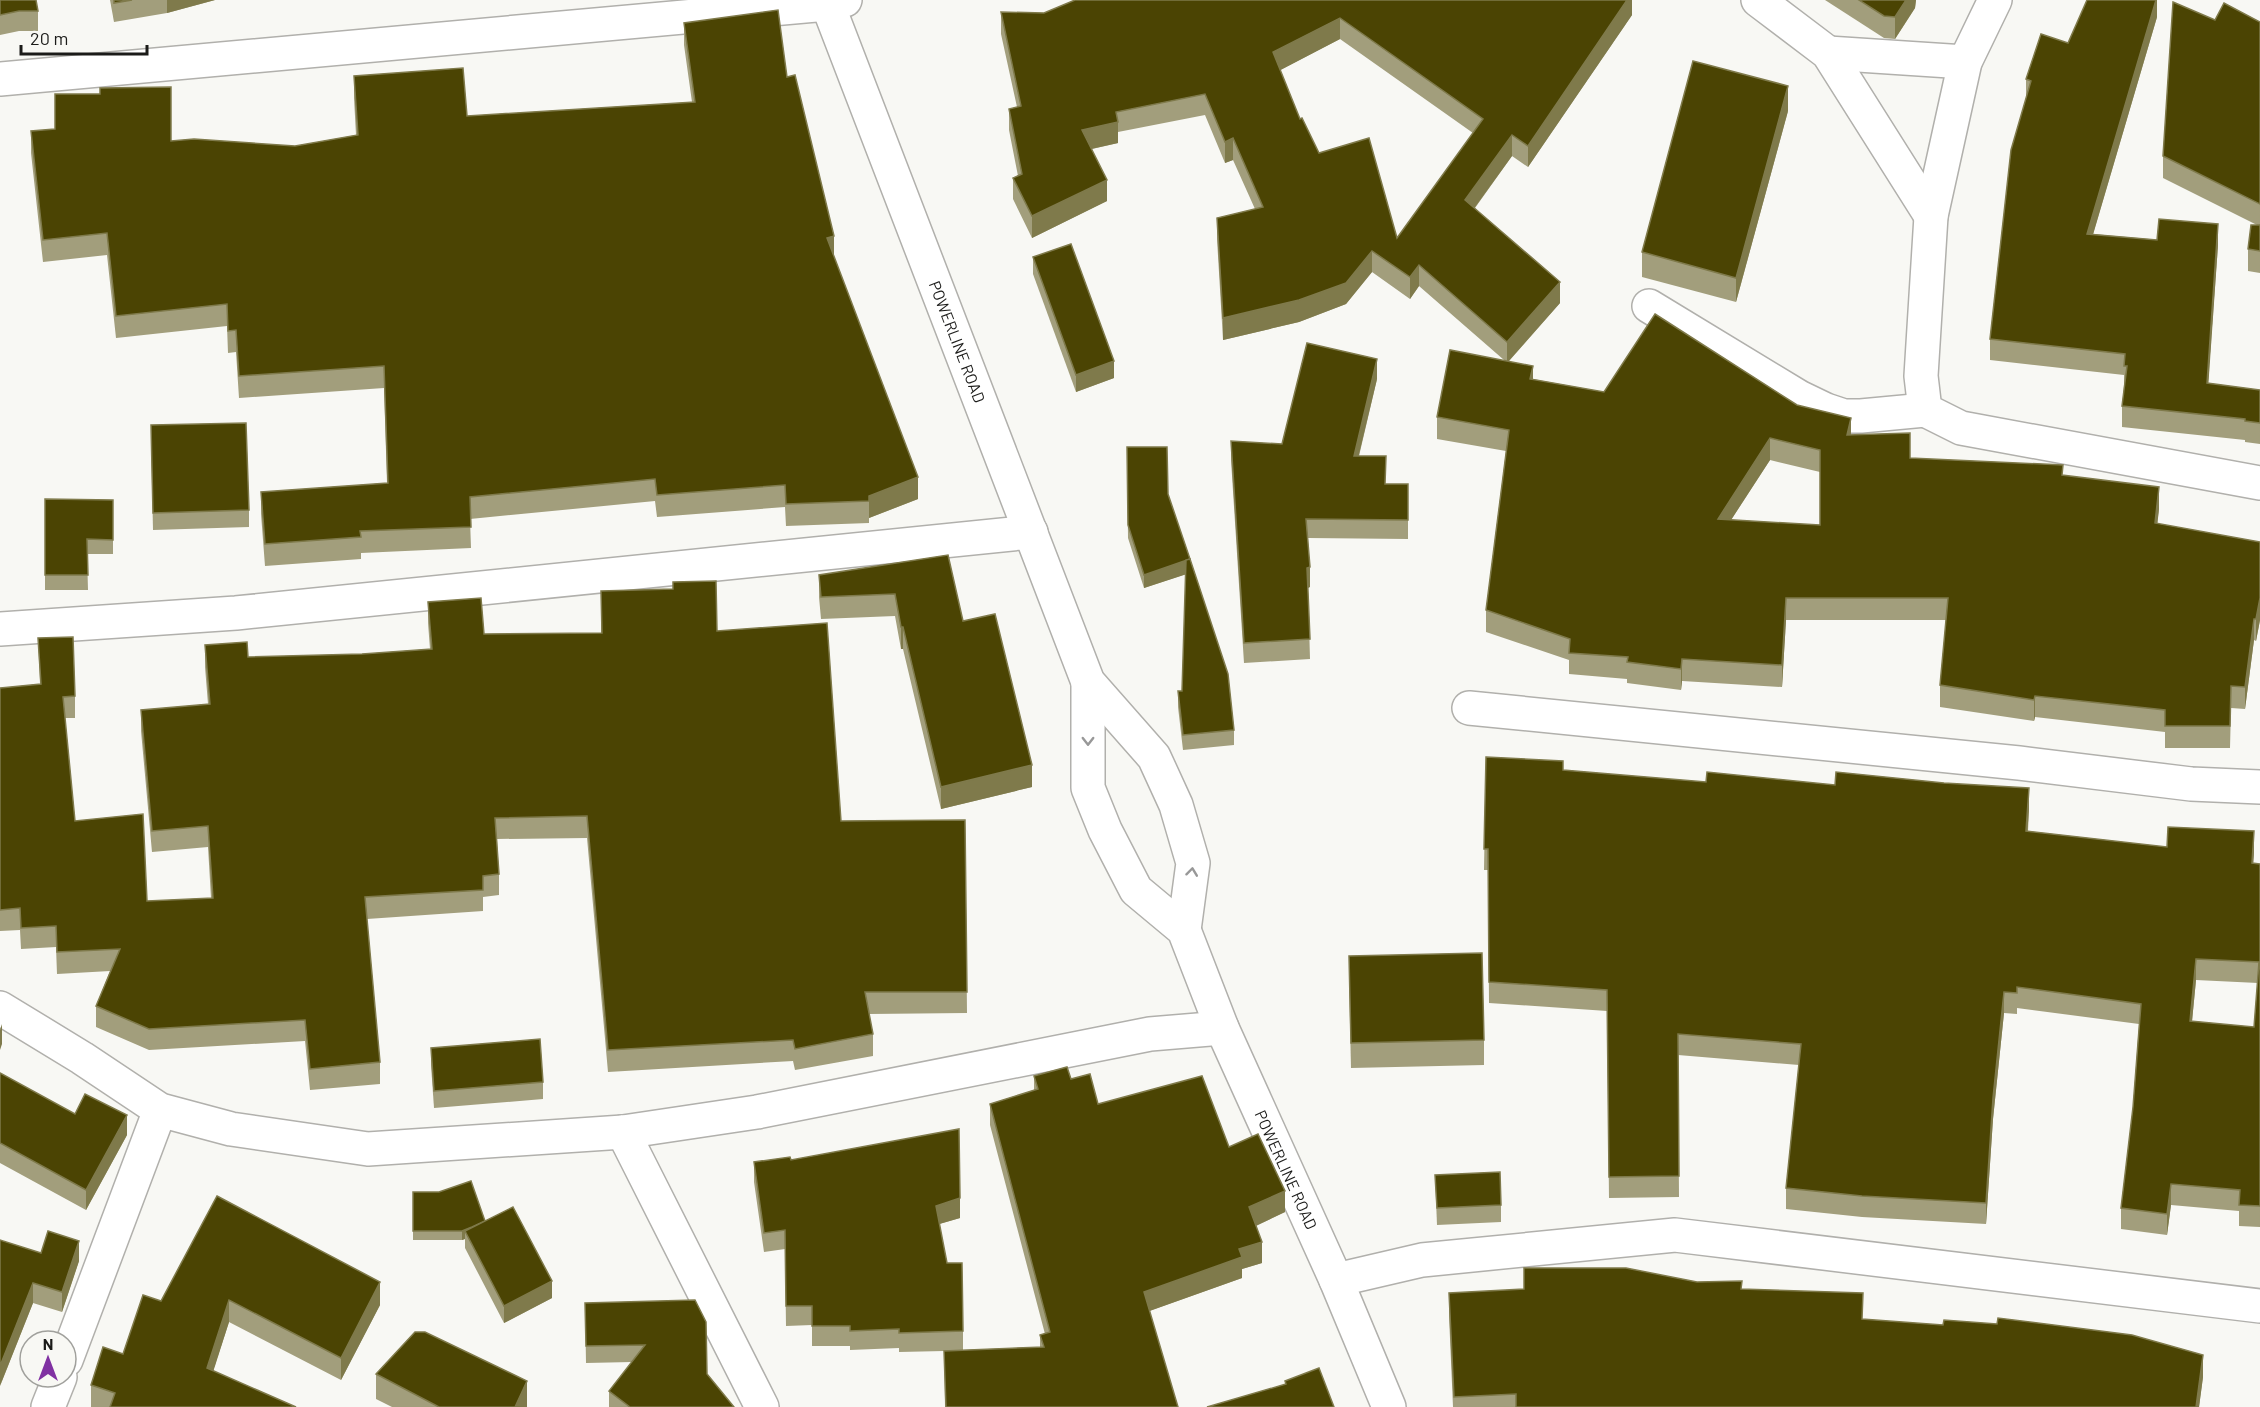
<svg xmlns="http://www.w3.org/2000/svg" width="2260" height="1407" viewBox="0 0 2260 1407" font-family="Barlow,sans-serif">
<rect width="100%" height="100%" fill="#f8f8f4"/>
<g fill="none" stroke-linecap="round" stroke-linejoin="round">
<g stroke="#b1b0ac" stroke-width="36">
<g id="minor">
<path id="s1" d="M826,0L1088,682L1154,757L1176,805L1193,863L1184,930"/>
<polyline points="1758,0 1828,53 1931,216"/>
<polyline points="1995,0 1965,62 1931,216 1921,376 1925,410 1961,428 2260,483"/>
<polyline points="1828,53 1965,62"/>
<polyline points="0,79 827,4 845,0"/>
<polyline points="1649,306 1799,397 1826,410 1844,416 1861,416 1925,410"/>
<polyline points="0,629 236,613 1031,532"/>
<path id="s2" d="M1088,682V788L1105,830L1136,890L1184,930L1222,1028L1336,1280L1389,1407"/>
<polyline points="1469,708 2019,763 2191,784 2260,787"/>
<polyline points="0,1008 82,1058 160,1110 231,1129 368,1149 623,1132 757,1112 1150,1034 1222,1028"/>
<polyline points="623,1132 762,1407"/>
<polyline points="1336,1280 1422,1260 1675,1235 2260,1306"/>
<polyline points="66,1360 160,1110"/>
<polyline points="48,1407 60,1377"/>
</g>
</g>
<use href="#minor" stroke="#fff" stroke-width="33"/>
</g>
<g fill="#a29e7c" fill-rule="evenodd">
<polygon points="0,0 38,11 38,31 19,31 0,35"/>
<polygon points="110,0 215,0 167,13 114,22"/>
<path d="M1632,0V15L1528,167L1512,156L1475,208L1560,303L1509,361L1533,379L1604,392L1797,405L1851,435L1910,458L2063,476L2159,509L2157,524L2260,542V620L2256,641L2254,640L2245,709L2231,708L2230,748H2165V732L2035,717L2034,721L1940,707V685L1946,620H1786L1782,687L1682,681L1681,690L1627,683V679L1569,674V660L1486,632V610L1506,451L1437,439V417L1504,360L1419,286L1410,299L1372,272L1346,304L1299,322L1223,340L1217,239V218L1255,209L1233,160L1225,163L1205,115L1118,132V143L1092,149L1107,201L1032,238L1013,199V178L1018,176L1009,130V109L1017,107L1001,34V12L1044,13ZM1340,39L1473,133L1397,238L1319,153L1300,119L1280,70ZM1770,460L1820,472V525L1731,520Z"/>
<polygon points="1825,0 1916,0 1915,8 1895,39 1884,38"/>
<polygon points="2157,0 2157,17 2093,234 2218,245 2208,383 2260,390 2260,444 2245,442 2245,440 2122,427 2122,406 2124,386 2124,375 1990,360 1990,339 2026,100 2026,79 2068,43"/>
<polygon points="2215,20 2260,22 2260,273 2248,271 2248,249 2257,225 2163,178 2163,156"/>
<polygon points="684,23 787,77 834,257 918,499 869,518 869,523 786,526 785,507 657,517 655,501 470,519 471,548 361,553 361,559 265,566 261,514 261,492 387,483 384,388 239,398 236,352 228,353 227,326 116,338 107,255 43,262 31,153 31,131 171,141 295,146 356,135 354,98 354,76 467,116 692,102 684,45"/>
<polygon points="1788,111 1736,302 1642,277 1642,252"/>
<polygon points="1033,257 1114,378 1076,392 1033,274"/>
<polygon points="1377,379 1359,456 1385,484 1408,484 1408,539 1308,538 1310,587 1308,588 1310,659 1244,663 1231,460 1231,441 1282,444"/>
<polygon points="151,442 249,510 249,527 153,530"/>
<polygon points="1127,447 1168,494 1234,730 1234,745 1183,750 1178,707 1178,691 1182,691 1186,574 1144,588 1128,538"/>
<polygon points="45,499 113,500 113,554 87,554 88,590 45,590"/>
<polygon points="948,555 963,621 1032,787 941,809 903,649 901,649 895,616 821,619 819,597 819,575"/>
<polygon points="601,591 717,631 841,821 965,820 967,1013 869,1014 873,1034 873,1056 795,1070 793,1061 608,1072 587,838 497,839 499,874 499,895 483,897 483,911 367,919 380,1062 380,1084 310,1090 305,1041 149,1050 96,1027 96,1006 110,971 57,974 56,947 21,949 20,930 0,931 0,688 40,684 38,638 75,696 75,718 65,718 75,821 147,901 211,898 208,847 152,852 141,731 141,710 208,704 205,667 205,645 248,657 362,654 430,649 428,623 428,602 484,634 601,633"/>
<path d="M1486,757L1563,770L2029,809L2028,831L2167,847L2254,852L2253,864H2260V1227L2239,1226V1211L2171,1205L2167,1235L2121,1229V1208L2133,1107L2139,1024L2017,1008V1014L2004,1013L1993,1119L1986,1224L1862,1217L1786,1209V1188L1799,1065L1678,1055L1679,1197L1609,1198L1607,1011L1489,1003L1488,870H1484ZM2196,980L2258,983L2254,1027L2192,1021Z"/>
<polygon points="1349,981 1484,1040 1484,1065 1351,1068"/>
<polygon points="431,1048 543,1082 543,1099 434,1108 431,1065"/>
<polygon points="0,1073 75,1114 127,1135 86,1210 0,1163"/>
<polygon points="1034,1076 1071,1079 1098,1104 1229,1147 1285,1212 1256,1226 1262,1263 1242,1269 1242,1278 1149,1311 1178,1407 945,1407 944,1351 899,1352 899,1348 850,1350 850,1346 812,1346 812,1325 786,1326 785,1249 764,1252 754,1182 754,1162 791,1160 960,1218 939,1224 947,1263 963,1331 963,1350 1040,1347 1040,1335 1045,1334 990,1125 990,1104 1034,1090"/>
<polygon points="1435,1175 1501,1205 1501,1222 1437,1225"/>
<polygon points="413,1192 485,1221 552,1298 504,1323 465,1248 465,1239 462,1240 413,1240"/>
<polygon points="217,1196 380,1305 341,1380 229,1322 213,1371 296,1407 91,1407 91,1385 123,1354 161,1301"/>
<polygon points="41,1253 79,1261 62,1312 33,1303 0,1386"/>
<polygon points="1697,1282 1742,1289 1863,1319 2203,1377 2199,1407 1453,1407 1449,1316 1449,1293"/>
<polygon points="585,1303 707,1374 734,1407 609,1407 609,1391 632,1362 586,1363"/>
<polygon points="376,1374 527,1406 527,1407 392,1407 376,1399"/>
</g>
<g fill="#7f7a4b">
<polygon points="167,0 215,0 167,13"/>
<polygon points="1627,0 1632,0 1632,15 1528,167 1528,146"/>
<polygon points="1906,0 1916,0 1915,8 1895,39 1895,17"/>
<polygon points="2156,0 2157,0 2157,17 2087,255 2087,234"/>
<polygon points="1340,18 1340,39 1273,74 1273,52"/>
<polygon points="1788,86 1788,111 1736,302 1736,278"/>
<polygon points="1118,122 1118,143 1082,151 1082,130"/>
<polygon points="1512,135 1512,156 1465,221 1465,200"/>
<polygon points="1233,138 1233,160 1225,163 1225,142"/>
<polygon points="1107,180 1107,201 1032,238 1032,216"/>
<polygon points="2218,224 2218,245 2207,404 2207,383"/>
<polygon points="834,236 834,258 827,238"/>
<polygon points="1372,251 1372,272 1346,304 1299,322 1223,340 1223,318"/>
<polygon points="1419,265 1419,286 1410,299 1410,277"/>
<polygon points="1560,282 1560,303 1507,363 1507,342"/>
<polygon points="1377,359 1377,379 1354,475 1354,456"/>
<polygon points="1114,361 1114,378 1076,392 1076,375"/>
<polygon points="1533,366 1533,388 1530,379"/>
<polygon points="1851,418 1851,439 1847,435"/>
<polygon points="1770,438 1770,460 1718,540 1718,519"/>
<polygon points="918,477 918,499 869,518 869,496"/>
<polygon points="2159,487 2159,509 2155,545 2155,523"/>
<polygon points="1190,559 1190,573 1144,588 1144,575"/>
<polygon points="1310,567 1310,587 1307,588 1307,568"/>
<polygon points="1786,598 1786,620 1782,687 1782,665"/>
<polygon points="2260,598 2260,620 2256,641 2256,619"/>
<polygon points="2254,619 2254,640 2245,709 2245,687"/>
<rect x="901" y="627" width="2" height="22"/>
<polygon points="1682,659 1682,681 1681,690 1681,669"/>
<polygon points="2035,696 2035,717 2034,721 2034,700"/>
<polygon points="1032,765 1032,787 941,809 941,787"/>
<polygon points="2029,788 2029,809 2026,852 2026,831"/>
<polygon points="2254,831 2254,852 2252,885 2252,863"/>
<polygon points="2196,959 2196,980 2190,1042 2190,1021"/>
<polygon points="2004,992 2004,1013 1993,1119 1986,1224 1986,1203 1993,1098"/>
<polygon points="2,1024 2,1044 0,1050 0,1030"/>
<polygon points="127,1115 127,1135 86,1210 86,1190"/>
<polygon points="2171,1184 2171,1205 2167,1235 2167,1214"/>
<polygon points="1285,1191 1285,1212 1249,1229 1249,1207"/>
<polygon points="960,1198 960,1218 936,1225 936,1206"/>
<polygon points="486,1223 465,1231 465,1239 462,1240 462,1231"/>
<polygon points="79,1241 79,1261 62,1312 62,1292"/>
<polygon points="1262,1242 1262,1263 1242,1269 1242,1278 1144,1313 1144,1292 1239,1249"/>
<polygon points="552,1281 552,1298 504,1323 504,1306"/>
<polygon points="380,1282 380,1305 341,1380 341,1358"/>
<polygon points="33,1283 33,1303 0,1386 0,1366"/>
<polygon points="229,1300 229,1322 207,1391 207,1368"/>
<polygon points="2203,1355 2203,1377 2199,1407 2196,1407"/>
<polygon points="527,1381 527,1407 515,1407"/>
</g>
<g fill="#4b4403" stroke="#7f7a4b" stroke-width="1.5" fill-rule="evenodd">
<polygon points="0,0 36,0 38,11 19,11 0,15"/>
<polygon points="114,0 132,0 114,3"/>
<path d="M1075,0H1627L1528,146L1512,135L1465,200L1560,282L1507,342L1419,265L1410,277L1372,251L1346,283L1299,300L1223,318L1217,218L1263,207L1233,138L1225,142L1205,94L1116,112L1118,122L1082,130L1107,180L1032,216L1013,178L1022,174L1009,109L1021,106L1001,12L1044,13ZM1340,18L1483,119L1397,238L1369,138L1319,153L1302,118L1300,119L1273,52Z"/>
<polygon points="1859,0 1906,0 1895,17 1884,16"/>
<polygon points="2087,0 2156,0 2087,234 2157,240 2159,219 2218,224 2207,383 2260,390 2260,423 2245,421 2245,419 2122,406 2127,366 2124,366 2125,354 1990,339 2011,150 2031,81 2026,79 2041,34 2068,43"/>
<polygon points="2173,2 2215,20 2224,3 2260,22 2260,204 2163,156"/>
<polygon points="778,10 787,77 795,75 834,236 827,238 918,477 869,496 869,501 786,504 785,485 657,495 655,479 470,497 471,527 360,531 361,537 265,544 261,492 388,483 384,366 239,376 236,330 228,331 227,304 116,316 107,233 43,240 31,131 55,129 55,94 100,94 100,88 171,87 171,141 194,139 295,146 358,135 354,76 463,68 467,116 695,102 684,23"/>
<polygon points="1693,61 1788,86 1736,278 1642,252"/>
<polygon points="2251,225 2260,225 2260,251 2248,249"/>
<polygon points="1071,244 1114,361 1076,375 1033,257"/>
<path d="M1655,314L1797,405L1851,418L1847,435L1910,433V458L2063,465L2062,475L2159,487L2155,523L2260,542V598L2256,619H2254L2245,687L2231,686L2230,726H2165V710L2035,696L2034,700L1940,685L1948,598H1786L1782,665L1682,659L1681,669L1627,662L1628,657L1569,653L1570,639L1486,610L1509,430L1437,417L1450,350L1533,366L1530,379L1604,392ZM1770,438L1820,450V525L1718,519Z"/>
<polygon points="1307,343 1377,359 1354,456 1386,456 1385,484 1408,484 1408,520 1306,519 1310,567 1307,568 1310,639 1244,643 1231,441 1282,444"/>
<polygon points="246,423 249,510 153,513 151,425"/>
<polygon points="1127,447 1167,447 1168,494 1190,559 1144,575 1128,525"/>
<polygon points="45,499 113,500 113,540 87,539 88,575 45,575"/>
<polygon points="948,555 963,621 995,614 1032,765 941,787 903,627 901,627 895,594 821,597 819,575"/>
<polygon points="1190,559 1228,674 1234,730 1183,735 1178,691 1182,691 1186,560"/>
<polygon points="716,581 717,631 827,623 841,821 965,820 967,992 865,992 873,1034 795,1049 793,1040 608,1050 587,816 495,818 499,874 483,876 483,890 365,897 380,1062 310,1069 305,1020 149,1029 96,1006 120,949 57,952 56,926 21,928 20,908 0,910 0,688 41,684 38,638 73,637 75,696 63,697 75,821 143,814 147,901 213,898 208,826 152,831 141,710 210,704 205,645 247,642 248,657 362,654 432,649 428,602 481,598 484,634 602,633 601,591 673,589 673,582"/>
<path d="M1486,757L1563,761V770L1706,782L1707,772L1835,785L1836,772L1944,783L2029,788L2026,831L2167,847L2168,827L2254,831L2252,863L2260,864V1206L2239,1205L2240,1190L2171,1184L2167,1214L2121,1208L2133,1107L2141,1004L2017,987V993L2004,992L1993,1098L1986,1203L1862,1196L1786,1188L1801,1044L1678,1034L1679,1176L1609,1177L1607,990L1489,982L1488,849H1484ZM2196,959L2259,962L2254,1027L2190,1021Z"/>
<polygon points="1482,953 1484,1040 1351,1043 1349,956"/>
<polygon points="540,1039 543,1082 434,1091 431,1048"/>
<polygon points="1067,1067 1071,1079 1090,1074 1098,1104 1202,1076 1229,1147 1258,1134 1285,1191 1249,1207 1262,1242 1239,1249 1242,1257 1144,1292 1178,1407 946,1407 944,1351 1044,1347 1040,1335 1050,1332 990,1104 1038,1089 1034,1076"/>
<polygon points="0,1073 75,1114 85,1094 127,1115 86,1190 0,1143"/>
<polygon points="959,1129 960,1198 936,1206 947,1263 962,1263 963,1331 899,1333 899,1329 850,1331 850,1326 812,1326 812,1306 786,1306 785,1230 764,1233 754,1162 790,1157 791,1160"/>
<polygon points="1500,1172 1501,1205 1437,1208 1435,1175"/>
<polygon points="471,1181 485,1221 472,1227 462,1231 413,1231 413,1192 439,1192"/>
<polygon points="217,1196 380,1282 341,1358 229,1300 207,1368 296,1407 110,1407 115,1393 91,1385 103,1347 123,1354 143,1295 161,1301"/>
<polygon points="513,1207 552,1281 504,1306 465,1231"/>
<polygon points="48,1231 79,1241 62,1292 33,1283 0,1366 0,1240 41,1253"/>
<polygon points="1524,1268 1626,1268 1697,1282 1742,1281 1741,1289 1863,1293 1862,1319 1943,1325 1944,1320 1997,1324 1998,1318 2132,1335 2203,1355 2196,1407 1516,1407 1516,1394 1454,1397 1449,1293 1524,1289"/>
<polygon points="695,1300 706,1322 707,1374 734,1407 630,1407 609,1391 645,1345 586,1346 585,1303"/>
<polygon points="415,1332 425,1332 527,1381 515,1407 439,1407 376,1374"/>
<polygon points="1319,1368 1334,1407 1207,1407 1286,1384 1285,1381"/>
</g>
<defs><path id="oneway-chevron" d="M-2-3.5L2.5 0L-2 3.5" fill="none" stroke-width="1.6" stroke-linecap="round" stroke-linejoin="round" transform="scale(1.5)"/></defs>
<g stroke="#989898">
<use href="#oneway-chevron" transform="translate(1088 741) rotate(90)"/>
<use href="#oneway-chevron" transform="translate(1192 872) rotate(-83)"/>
</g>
<g text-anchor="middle" stroke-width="6" stroke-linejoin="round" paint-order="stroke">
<g font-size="16" fill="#1b1b19" stroke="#f8f8f4">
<text dy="6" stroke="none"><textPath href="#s1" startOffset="366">POWERLINE ROAD</textPath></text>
<text dy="6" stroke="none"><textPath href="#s2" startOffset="542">POWERLINE ROAD</textPath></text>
</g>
</g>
<g transform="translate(48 1359)"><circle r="28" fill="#f8f8f4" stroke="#a0a09c" stroke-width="1.5"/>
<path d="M0-4.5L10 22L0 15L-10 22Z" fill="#8031a2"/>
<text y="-9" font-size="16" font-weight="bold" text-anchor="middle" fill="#1b1b19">N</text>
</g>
<path d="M21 45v9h126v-9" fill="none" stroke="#1b1b19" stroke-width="3"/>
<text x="30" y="45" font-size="18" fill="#1b1b19" stroke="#f8f8f4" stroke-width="4.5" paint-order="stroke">20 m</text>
</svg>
